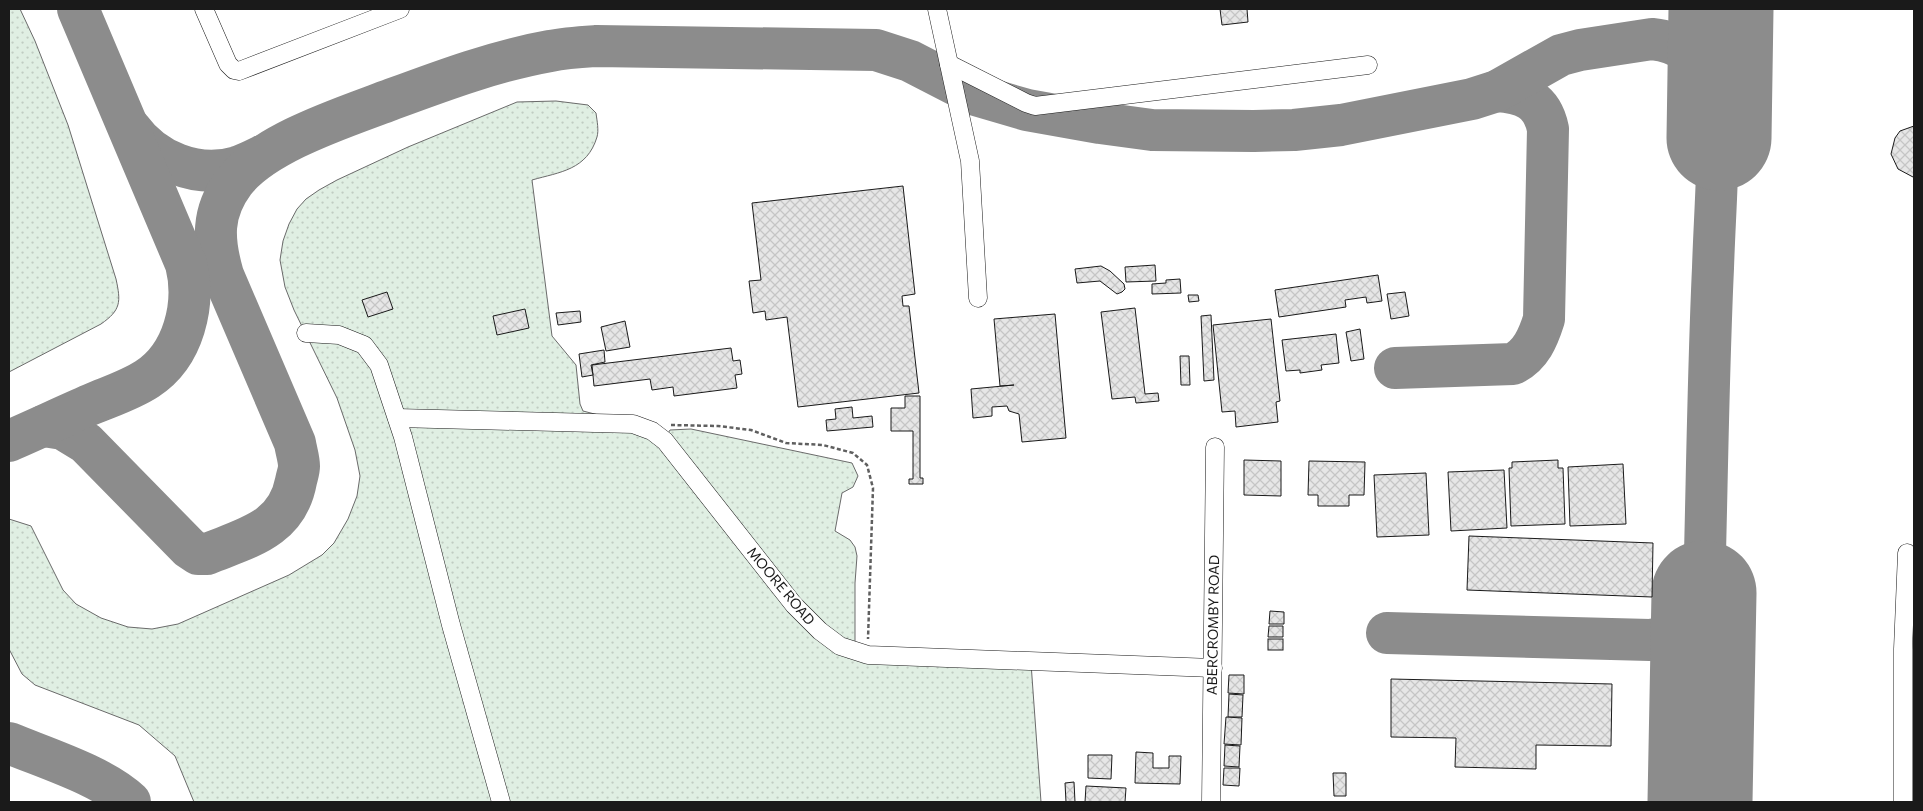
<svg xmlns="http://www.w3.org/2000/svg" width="1923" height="811" viewBox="0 0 1923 811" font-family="Commissioner,sans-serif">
<defs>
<pattern id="grass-dots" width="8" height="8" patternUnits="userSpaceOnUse" patternTransform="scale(1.25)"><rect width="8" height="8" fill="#e0efe3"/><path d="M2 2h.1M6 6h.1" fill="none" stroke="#c0ccc2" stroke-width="1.8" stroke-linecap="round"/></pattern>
<pattern id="building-cross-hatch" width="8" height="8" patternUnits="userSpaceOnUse" patternTransform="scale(1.25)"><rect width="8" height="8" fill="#e6e6e6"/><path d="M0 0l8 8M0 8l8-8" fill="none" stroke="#c5c5c5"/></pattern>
</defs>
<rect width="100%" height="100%" fill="#fff"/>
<g fill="url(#grass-dots)" stroke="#6a6a6a">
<path d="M9,9H20L35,41L68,125L116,279C121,302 121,310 101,324L9,372Z"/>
<path d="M556,101L588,105L596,113C597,121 599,130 597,137C587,170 560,172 532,180L552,336L576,365L580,404L583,411L633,424L664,440L670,430L691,429L852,463L858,476L853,487L842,493L835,531L850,540L855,547L857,556L855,583V651L1031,663L1041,802H194L175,756L139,725L35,685L22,674L9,649V519L31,526L63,590L76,604L101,618L128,627L152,629L178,624L289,575L322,555L334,543L348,519L357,496L360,476L355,450L337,398L294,310L285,287L280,260L283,241L289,224L297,209L306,199L319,190L337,180L408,147L517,102Z"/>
</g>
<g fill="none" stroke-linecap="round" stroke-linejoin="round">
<g stroke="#8c8c8c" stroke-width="42">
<path d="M130,128C154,161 197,179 237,167C246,164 254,160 262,156"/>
<path d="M1395,368L1513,364C1531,355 1538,338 1544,319L1548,129C1542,100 1524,93 1497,91"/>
<path d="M44,426L63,429L86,443L189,548L198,554H207C246,538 287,530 296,481C297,476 299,471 299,466C299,459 296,450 295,443L223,275C213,240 211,213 234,182C264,143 342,118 387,101C441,81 494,61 550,51C565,48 581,47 596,46L876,50L910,61L976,95L1027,110L1100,123L1152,130L1254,131L1294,130L1341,125L1472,99L1497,91L1561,55L1580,50L1652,39C1682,42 1703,58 1713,87C1722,114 1718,145 1717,173C1716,205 1714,236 1713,268C1708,376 1707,485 1704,593C1696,622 1679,636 1650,640L1387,633"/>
<path d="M9,441C37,429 64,416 92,404C111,396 130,390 147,379C184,355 196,304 186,264L78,9"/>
<path d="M9,743C45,758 103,776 130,802"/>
</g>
<g stroke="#8c8c8c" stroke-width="105">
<polyline points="1719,138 1721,9"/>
<polyline points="1700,802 1704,593"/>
</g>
</g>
<g fill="url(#building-cross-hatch)" stroke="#1a1a1a">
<polygon points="1220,9 1247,9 1248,22 1222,25"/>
<polygon points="1914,126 1914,177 1913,177 1898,169 1891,154 1895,138 1900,131"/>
<polygon points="903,186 915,294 902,296 903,306 909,306 919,393 798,407 787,317 766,320 765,311 753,313 749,281 761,280 752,203"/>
<polygon points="1155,265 1156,281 1126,282 1125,267"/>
<polygon points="1101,266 1110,271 1124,284 1125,289 1122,292 1117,294 1100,281 1077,283 1075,269"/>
<polygon points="1378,275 1382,301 1367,303 1366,297 1345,300 1346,307 1279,317 1275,290"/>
<polygon points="1180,279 1181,293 1152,294 1152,284 1166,283 1166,280"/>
<polygon points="387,292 393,309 368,317 362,300"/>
<polygon points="1405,292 1409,316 1391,319 1387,294"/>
<polygon points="1188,295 1198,295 1199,301 1189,302"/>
<polygon points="1135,308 1145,394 1158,393 1159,401 1136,403 1135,397 1112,399 1101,312"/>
<polygon points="525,309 529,328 497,335 493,316"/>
<polygon points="580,311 581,322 558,325 556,313"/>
<polygon points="1055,314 1066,438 1022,442 1019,414 1009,411 1007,406 992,407 992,416 973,418 971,389 1014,385 1000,386 994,319"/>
<polygon points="1211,315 1214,380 1204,381 1201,316"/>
<polygon points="1271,319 1280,401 1276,402 1278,422 1236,427 1235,411 1222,412 1213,325"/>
<polygon points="625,321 630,347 606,351 601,327"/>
<polygon points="1360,329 1364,359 1351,361 1346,332"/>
<polygon points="1336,334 1339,363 1321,365 1322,370 1300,373 1300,370 1286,371 1282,340"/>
<polygon points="731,348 733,361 740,360 742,374 735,375 737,388 674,396 673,387 652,390 650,379 594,386 592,365"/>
<polygon points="604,350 605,362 591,365 593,375 582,377 579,354"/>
<polygon points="1180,356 1189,356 1190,385 1181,385"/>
<polygon points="905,396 920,396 920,478 923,478 923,484 909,484 909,479 913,479 913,431 891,431 891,408 905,408"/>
<polygon points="852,407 853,418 872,416 873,427 827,431 826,420 836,419 835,409"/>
<polygon points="1244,460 1281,461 1281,496 1244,495"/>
<polygon points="1558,460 1558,468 1563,468 1565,524 1511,526 1509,468 1512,468 1512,462"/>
<polygon points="1309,461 1365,462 1364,495 1349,495 1349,506 1318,506 1318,495 1308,495"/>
<polygon points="1623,464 1626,524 1570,526 1568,467"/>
<polygon points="1504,470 1507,528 1451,531 1448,472"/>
<polygon points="1426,473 1429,535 1377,537 1374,475"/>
<polygon points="1469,536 1653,543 1652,597 1467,590"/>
<polygon points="1270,611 1284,612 1284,624 1269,624"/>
<polygon points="1269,626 1283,626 1283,637 1268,637"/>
<rect x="1268" y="639" width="15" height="11"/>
<polygon points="1229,675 1244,675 1244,694 1228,693"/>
<polygon points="1391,679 1612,684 1611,746 1536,745 1536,769 1455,767 1456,738 1391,737"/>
<polygon points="1229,694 1243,695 1242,717 1228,717"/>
<polygon points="1226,717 1242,718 1241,745 1224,744"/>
<polygon points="1225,745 1240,746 1239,767 1224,766"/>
<polygon points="1136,752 1153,753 1153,768 1169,768 1169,756 1181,756 1180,784 1135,783"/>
<polygon points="1088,755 1112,755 1111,779 1088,778"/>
<polygon points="1224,768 1240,768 1239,786 1223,785"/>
<polygon points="1333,773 1346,773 1346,796 1334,796"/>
<polygon points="1074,782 1075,802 1066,802 1065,783"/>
<polygon points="1086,786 1126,788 1125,802 1085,802"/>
</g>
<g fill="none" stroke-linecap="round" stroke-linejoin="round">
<g stroke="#1a1a1a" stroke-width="19">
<g id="minor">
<polyline points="204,9 228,64 234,70 239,71 400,9"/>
<polyline points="937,9 970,161 978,298"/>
<polyline points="949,64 1026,103 1035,106 1368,65"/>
<polyline points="306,333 339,335 364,345 379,365 403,437 451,625 501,802"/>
<polyline points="397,418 633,424 652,431 665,441 794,605 820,631 840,646 868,655 1213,668"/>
<polyline points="1211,802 1215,447"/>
<polyline points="1903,802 1903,649 1907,553"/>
</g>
</g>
<polyline stroke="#5f5f5f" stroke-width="2.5" stroke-dasharray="4 2.5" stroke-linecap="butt" points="671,425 718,426 751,430 786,443 823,445 853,453 867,465 873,488 868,639"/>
<use href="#minor" stroke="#fff" stroke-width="18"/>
</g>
<g text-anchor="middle" stroke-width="4" stroke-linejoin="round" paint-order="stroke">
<g font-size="14" fill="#1a1a1a" stroke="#fff">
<text transform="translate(781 586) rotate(50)" y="5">MOORE ROAD</text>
<text transform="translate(1213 625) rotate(-89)" y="5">ABERCROMBY ROAD</text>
</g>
</g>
<rect width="1923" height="811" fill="none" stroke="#1a1a1a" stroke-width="20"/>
</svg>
